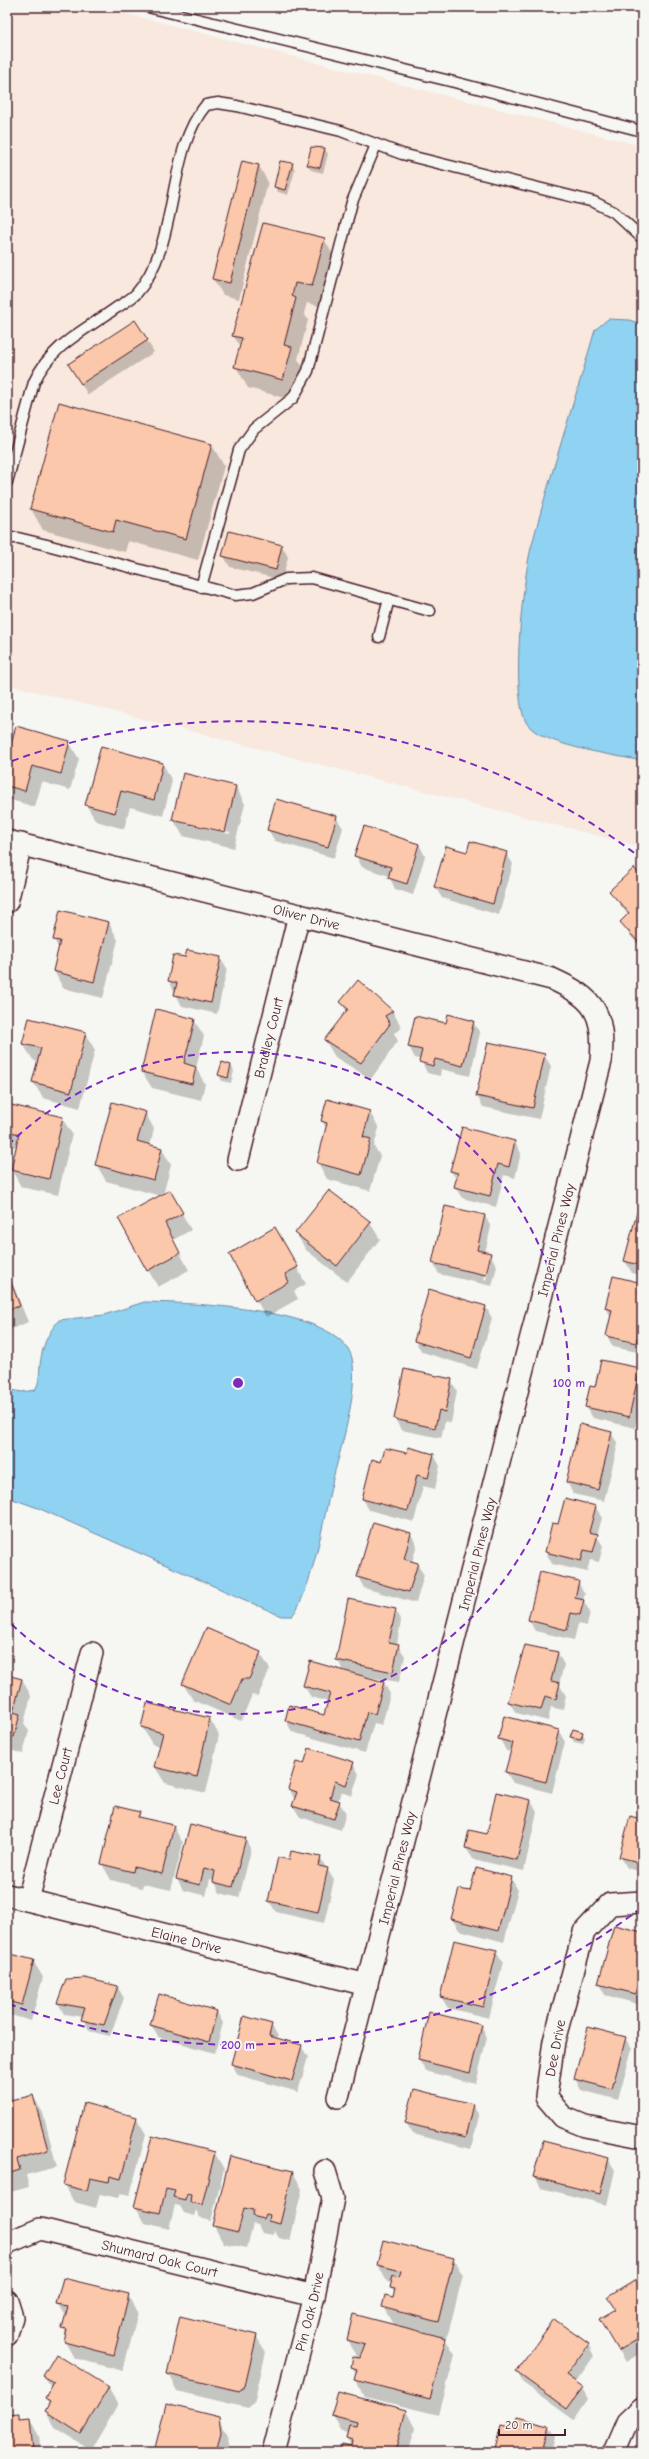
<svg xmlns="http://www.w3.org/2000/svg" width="649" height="2459" viewBox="0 0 649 2459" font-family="'Comic Neue',sans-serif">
<rect width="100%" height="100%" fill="#f6f6f2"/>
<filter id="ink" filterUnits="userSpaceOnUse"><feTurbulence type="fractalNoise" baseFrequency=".025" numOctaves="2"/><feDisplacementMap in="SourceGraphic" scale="8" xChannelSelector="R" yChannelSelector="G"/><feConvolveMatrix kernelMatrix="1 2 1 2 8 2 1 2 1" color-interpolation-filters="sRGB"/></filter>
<g filter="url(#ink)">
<polygon fill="#f8e8dd" points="7,7 100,7 642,146 642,847 7,684"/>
<g fill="#8fd2f1" stroke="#738aa2">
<path d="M608,319L629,320L642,324V761C615,755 544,746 528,725C509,702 523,579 531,548C550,475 574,403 595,330Z"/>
<path d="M144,1302C187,1303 340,1307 352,1358C359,1392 340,1450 332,1483C324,1517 312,1591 292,1616H281L38,1508L7,1497V1389L22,1392L35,1390C40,1382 39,1374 40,1365C42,1347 47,1334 59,1320L104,1315Z"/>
<polygon points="642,1722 642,1758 638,1755 638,1742"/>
</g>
<g fill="#0003" fill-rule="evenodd">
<polygon points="325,149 328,154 323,173 311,170 308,165"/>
<polygon points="242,162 259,166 268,182 239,299 223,295 213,279"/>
<polygon points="292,164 295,170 288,195 278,192 275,187"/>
<polygon points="324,239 336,260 324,307 307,303 304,313 308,320 298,359 304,369 295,401 248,388 236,367 241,348 233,335"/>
<polygon points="135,321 154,352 88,395 76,376"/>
<polygon points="60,404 212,445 224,466 198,560 128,541 125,552 43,530 31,509"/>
<polygon points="282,546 288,557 282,580 230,567 223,555"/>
<polygon points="69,742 79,759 70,790 42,782 35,807 11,800 7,794 7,762"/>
<polygon points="163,764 172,781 163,816 130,807 124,829 96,821 86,805"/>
<path d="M236,787L245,804L234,848L183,836L173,819ZM185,822L230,832V834L185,824Z"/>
<polygon points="336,817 343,828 334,858 275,841 268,830"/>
<polygon points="419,844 425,856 413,895 395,889 389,876 362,867 356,856"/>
<polygon points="467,853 506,853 513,864 499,915 442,898 435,887"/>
<polygon points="634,869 642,878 642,949 628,933 621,922 628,915 610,891"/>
<polygon points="109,923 118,940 103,998 63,988 54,971 59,949 54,940"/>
<polygon points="220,958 227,969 217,1014 182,1006 169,981 186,959"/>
<polygon points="358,982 393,1012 402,1028 394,1033 398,1041 371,1079 335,1057 325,1040 347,1012 341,1002"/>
<polygon points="194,1020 204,1036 196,1068 205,1084 201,1100 152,1088 142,1072"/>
<polygon points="473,1022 480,1033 470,1076 441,1069 440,1076 427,1073 421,1060 415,1058 409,1047 446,1024"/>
<polygon points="85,1033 95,1050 80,1108 43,1098 33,1082 38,1062 33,1060 23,1044"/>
<polygon points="544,1055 551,1066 539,1119 483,1107 477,1096"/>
<polygon points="231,1065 234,1071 231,1083 222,1081 219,1075"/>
<polygon points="7,1107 62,1118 72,1134 58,1195 21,1187 12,1170 17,1147 12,1146 7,1138"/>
<polygon points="369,1111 379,1128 374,1146 380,1156 370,1191 327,1179 318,1163 327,1129 322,1121"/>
<polygon points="145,1112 154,1129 150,1146 162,1149 171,1165 163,1195 179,1208 191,1230 173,1240 189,1270 158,1287 148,1270 161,1196 106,1181 96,1164"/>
<polygon points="515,1142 521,1153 515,1178 504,1175 496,1207 462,1198 455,1187 457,1180 451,1171"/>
<polygon points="642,1207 642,1265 633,1263 633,1265 642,1267 642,1275 632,1273 625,1261"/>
<path d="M485,1216L491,1227L485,1253L490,1254L497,1266L492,1286L439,1274L433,1263ZM488,1262H490L486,1280H484Z"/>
<polygon points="370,1223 380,1239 347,1282 306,1250 296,1233"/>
<polygon points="275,1228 306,1284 294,1291 298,1299 266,1317 230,1254"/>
<polygon points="7,1270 28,1322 7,1331"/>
<polygon points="642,1284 642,1353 613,1347 607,1336 611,1317 606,1308"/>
<polygon points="486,1307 492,1318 477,1369 422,1352 415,1341"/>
<polygon points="639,1369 642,1374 642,1398 635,1428 593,1418 586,1407 596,1388"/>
<polygon points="451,1380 457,1391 451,1423 445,1421 441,1438 401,1430 395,1419"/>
<polygon points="581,1426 611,1433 618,1444 604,1501 573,1494 567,1482"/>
<polygon points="409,1448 434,1455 440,1466 435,1489 423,1486 414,1522 369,1510 363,1499 382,1463 407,1455"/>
<polygon points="595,1506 602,1518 597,1536 603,1546 599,1562 590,1560 587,1572 552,1564 546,1552 553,1524 559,1525"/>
<polygon points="373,1523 411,1534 417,1545 412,1562 417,1564 424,1575 416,1603 364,1588 358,1577"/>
<polygon points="578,1582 585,1594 583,1600 590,1612 587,1626 578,1624 574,1640 535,1631 529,1620"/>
<polygon points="395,1610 401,1621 397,1644 405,1656 399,1682 355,1675 384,1683 390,1694 382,1725 374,1723 365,1753 292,1732 286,1721 325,1716 329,1702 311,1697 304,1686 344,1672 337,1659"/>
<polygon points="260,1653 270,1669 258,1696 252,1695 241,1721 193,1700 183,1684"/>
<polygon points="558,1653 564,1665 559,1684 566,1696 563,1710 551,1707 548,1721 516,1713 509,1702"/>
<polygon points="7,1676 22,1679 31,1696 24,1723 29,1731 23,1754 7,1749"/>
<polygon points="210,1719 219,1735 206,1793 165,1783 155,1767 160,1746 152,1744 142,1727"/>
<polygon points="558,1730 565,1742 552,1793 513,1783 506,1772 511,1752 506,1751 500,1739"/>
<polygon points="582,1732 585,1738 583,1744 574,1742 571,1737"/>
<polygon points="353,1763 359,1774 352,1796 341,1792 338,1801 346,1813 341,1830 300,1817 293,1806 295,1800 289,1789 305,1765"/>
<polygon points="531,1801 537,1812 524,1871 473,1859 466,1848 488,1835"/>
<polygon points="139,1813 142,1819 173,1826 183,1843 171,1890 143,1884 142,1888 111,1880 102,1864"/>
<polygon points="642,1820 642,1872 627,1868 621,1857"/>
<polygon points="245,1838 251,1850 239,1898 220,1893 214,1880 210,1879 206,1896 183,1890 177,1879"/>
<polygon points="320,1858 334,1880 324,1923 276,1912 269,1901 290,1861"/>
<polygon points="511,1878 518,1890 504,1942 459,1930 452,1919 471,1892"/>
<polygon points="642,1933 641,2005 605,1995 599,1984"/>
<polygon points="496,1951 503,1962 489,2018 448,2008 441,1997"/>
<polygon points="7,1954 33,1961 43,1977 31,2021 7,2014"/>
<polygon points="117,1986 124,1998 110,2036 89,2031 83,2017 64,2014 58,2003"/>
<polygon points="217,2012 223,2023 215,2053 158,2037 151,2025"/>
<polygon points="271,2025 278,2036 277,2039 301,2046 308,2057 298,2092 238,2075 232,2064"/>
<polygon points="481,2026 487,2037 476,2084 425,2071 419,2060"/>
<polygon points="625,2038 632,2049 618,2100 581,2090 575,2079"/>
<polygon points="33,2096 43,2113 57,2167 26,2175 29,2187 7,2193 7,2103"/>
<polygon points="473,2105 479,2116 471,2149 413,2134 406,2123"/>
<polygon points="136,2117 146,2134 130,2195 120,2193 118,2198 100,2194 96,2208 74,2202 64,2185"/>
<polygon points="214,2152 224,2169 211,2221 200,2218 196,2210 194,2216 184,2213 180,2206 175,2205 169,2229 145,2223 136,2207"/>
<polygon points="608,2159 615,2170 607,2205 541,2188 535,2177"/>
<polygon points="293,2172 302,2189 290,2241 279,2238 274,2230 273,2235 262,2233 258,2225 253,2224 247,2248 223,2243 214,2226"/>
<polygon points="453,2259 463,2275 447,2338 444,2337 455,2355 439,2415 365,2397 355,2380 357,2375 352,2367 358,2359 348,2340 354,2316 394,2326 383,2307 394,2298 395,2294 391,2287 392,2283 387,2282 378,2265"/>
<polygon points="642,2285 642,2352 626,2362 600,2319 617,2309"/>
<polygon points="128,2295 138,2312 123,2371 74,2358 65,2342 67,2334 63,2328 66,2318 57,2303"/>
<polygon points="256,2336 266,2352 254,2403 248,2408 177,2391 168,2374"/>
<polygon points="588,2344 594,2356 575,2383 582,2388 588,2399 574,2420 523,2383 517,2372"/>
<polygon points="56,2356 109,2388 118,2404 91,2450 55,2428 46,2411 49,2405 46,2399 52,2389 44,2376"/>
<polygon points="338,2393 406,2411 415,2428 409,2452 341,2452 352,2449 347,2439 348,2433 342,2432 333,2415"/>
<polygon points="18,2415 21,2421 30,2420 39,2436 41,2452 7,2452 7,2416"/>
<polygon points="218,2418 228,2435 230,2452 155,2452"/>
<polygon points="548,2425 555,2437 551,2452 495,2452 515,2429"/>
</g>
<g fill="#fbc8ac" stroke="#4a1f2b">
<polygon points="311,147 325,148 320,168 307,165"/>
<polygon points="242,161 259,165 230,283 212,279"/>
<polygon points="280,161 293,163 285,190 274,187"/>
<polygon points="263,223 325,238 312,286 295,283 292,296 296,298 284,345 292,347 283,380 234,367 242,338 232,336"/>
<polygon points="135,320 148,340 81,384 68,364"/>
<polygon points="59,402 212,444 186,539 116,520 113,532 30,509"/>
<polygon points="229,531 282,545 276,570 222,556"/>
<polygon points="16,726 70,741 61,774 32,766 25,791 7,786 7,758"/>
<polygon points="101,746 163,763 154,800 121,791 115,813 85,805"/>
<polygon points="183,773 236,786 225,832 172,820"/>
<polygon points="276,799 337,816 328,847 267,830"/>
<polygon points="364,826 419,844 407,884 388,878 391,867 354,856"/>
<polygon points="470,841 507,852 493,904 434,887 446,846 467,852"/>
<polygon points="634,868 642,877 641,945 620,922 629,913 609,891"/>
<polygon points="60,910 109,922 94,982 53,971 60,941 53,940"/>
<polygon points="187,950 221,957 211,1003 174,995 177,983 168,981 173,955 185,957"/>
<polygon points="358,980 393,1011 385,1016 390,1024 361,1063 324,1040 348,1009 340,1002"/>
<polygon points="156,1009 195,1019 184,1063 196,1067 192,1084 141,1072"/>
<polygon points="448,1014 474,1021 463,1066 435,1059 433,1066 419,1062 422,1050 408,1047 415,1016 446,1023"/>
<polygon points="29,1018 86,1032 71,1092 32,1082 41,1048 22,1044"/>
<polygon points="488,1042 545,1054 533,1108 476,1096"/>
<polygon points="222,1062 231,1065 228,1078 218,1075"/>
<polygon points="327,1099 370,1111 363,1137 371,1139 361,1175 317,1163 327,1123 321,1121"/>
<polygon points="112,1102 146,1112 137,1141 162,1148 154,1180 95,1165"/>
<polygon points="7,1104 63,1117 49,1179 11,1170 19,1134 7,1131"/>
<polygon points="462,1127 515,1141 509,1167 498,1164 490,1196 454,1187 458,1173 450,1171"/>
<polygon points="642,1149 642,1161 639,1161"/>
<polygon points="170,1190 183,1213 165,1223 180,1253 147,1271 118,1218"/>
<polygon points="329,1190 371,1222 337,1266 295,1233"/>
<polygon points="639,1205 642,1206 642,1266 624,1261"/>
<polygon points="445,1206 485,1215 477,1250 491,1253 486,1275 432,1263"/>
<polygon points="275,1227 298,1267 285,1274 289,1282 255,1301 229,1254"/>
<polygon points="7,1272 20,1306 7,1310"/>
<polygon points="613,1276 642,1283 642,1317 636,1343 606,1336 612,1310 605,1308"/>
<polygon points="429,1289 486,1306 471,1358 414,1341"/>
<polygon points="601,1360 640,1368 629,1417 585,1407 590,1386 595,1387"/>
<polygon points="404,1369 452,1379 445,1412 439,1410 435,1428 394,1419"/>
<polygon points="580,1424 612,1432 598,1490 566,1482"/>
<polygon points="408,1447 434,1454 428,1478 417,1475 408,1511 362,1499 372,1459 381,1462 385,1448 407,1453"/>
<polygon points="565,1498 596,1506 589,1532 598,1534 593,1552 584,1550 581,1561 545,1552 552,1523 558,1524"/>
<polygon points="373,1522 411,1533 404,1559 418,1563 409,1592 357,1577"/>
<polygon points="540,1572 579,1581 575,1598 584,1600 580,1615 571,1613 567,1630 528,1620"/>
<polygon points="348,1599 396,1609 389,1642 399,1644 393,1672 336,1660"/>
<polygon points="206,1628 261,1652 249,1679 242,1679 231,1705 182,1684"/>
<polygon points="525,1645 558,1652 551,1681 560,1683 556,1699 545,1696 541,1710 508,1702"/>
<polygon points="310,1661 384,1682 375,1714 367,1712 359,1742 285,1721 289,1705 324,1715 330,1693 303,1686"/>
<polygon points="7,1675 22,1679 13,1712 20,1714 14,1737 7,1736"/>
<polygon points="147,1703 210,1718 197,1777 154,1767 163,1733 141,1727"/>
<polygon points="504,1716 559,1730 546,1782 505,1772 513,1743 498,1739"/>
<polygon points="573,1729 583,1732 581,1739 570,1737"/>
<polygon points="309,1748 354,1762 346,1785 335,1781 330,1798 340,1801 334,1819 292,1806 297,1792 288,1789 296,1762 304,1764"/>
<polygon points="496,1792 531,1800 517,1860 465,1848 469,1830 487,1834"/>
<polygon points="115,1806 140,1812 138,1817 174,1825 162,1874 134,1867 133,1872 101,1864"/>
<polygon points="630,1816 641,1819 642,1816 642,1863 619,1857"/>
<polygon points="190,1824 246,1838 233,1887 213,1882 215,1871 204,1868 200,1885 176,1879"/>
<polygon points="291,1851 321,1857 319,1866 328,1868 318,1912 268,1901 278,1857 289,1860"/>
<polygon points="476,1868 512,1877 498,1931 451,1919 459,1889 470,1891"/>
<polygon points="614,1925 642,1932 642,1968 635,1994 598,1984"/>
<polygon points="454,1940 497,1950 483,2007 440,1997"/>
<polygon points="7,1953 34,1960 22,2005 7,2001"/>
<polygon points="85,1978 118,1986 104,2025 81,2020 85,2008 57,2003 66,1979"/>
<polygon points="159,1994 217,2011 209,2042 150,2025"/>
<polygon points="429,2012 482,2025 470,2073 418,2060"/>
<polygon points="244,2016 272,2024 269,2036 302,2045 292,2081 231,2064"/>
<polygon points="588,2027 626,2037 612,2089 574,2079"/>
<polygon points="414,2089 473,2104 465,2138 405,2123"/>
<polygon points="33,2095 48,2150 17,2159 20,2170 7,2174 7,2102"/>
<polygon points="84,2103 137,2117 121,2179 110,2176 109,2182 90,2178 87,2191 63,2185"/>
<polygon points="152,2136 215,2152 202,2205 190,2202 191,2195 186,2194 185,2200 173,2197 175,2191 166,2189 160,2213 134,2207"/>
<polygon points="543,2141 609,2158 600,2194 533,2177"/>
<polygon points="230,2156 293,2171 280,2224 268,2221 269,2215 265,2214 263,2219 252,2216 253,2210 244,2208 238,2232 213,2226"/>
<polygon points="383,2240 454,2258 438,2322 382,2307 385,2295 393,2297 395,2289 390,2288 393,2275 399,2277 401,2271 377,2265"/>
<polygon points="63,2278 129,2294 114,2355 64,2342 67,2329 62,2328 68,2306 56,2304"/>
<polygon points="639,2278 642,2283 642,2337 618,2351 599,2319 616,2309 608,2297"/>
<polygon points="353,2314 446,2338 430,2399 354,2380 357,2369 351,2367 353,2357 360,2358 365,2345 347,2340"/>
<polygon points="180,2316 257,2335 245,2386 239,2391 167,2374"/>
<polygon points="554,2319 589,2344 566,2375 583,2387 567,2409 516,2372"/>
<polygon points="56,2354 109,2387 81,2434 45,2411 50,2402 45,2399 54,2382 43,2376"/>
<polygon points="338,2392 406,2410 395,2452 340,2452 342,2445 351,2447 352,2441 346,2439 349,2425 356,2426 357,2422 331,2415"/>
<polygon points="166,2404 219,2417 221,2432 216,2452 154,2452"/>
<polygon points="19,2414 19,2420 30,2419 33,2452 7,2452 7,2415"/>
<polygon points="517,2417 549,2425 542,2452 494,2452 501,2425 514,2428"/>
</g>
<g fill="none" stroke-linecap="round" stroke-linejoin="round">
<g stroke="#4a1f2b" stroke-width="13">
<g id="lane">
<polyline points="148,7 454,82 642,131"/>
<path d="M7,482L34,382C51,345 84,331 116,308C122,304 131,299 136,294C181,243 165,153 206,105L218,103L237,106L341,131L402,154L594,202L614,212L642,238"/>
<polyline points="7,538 18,538 47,545 235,595 253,593 286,579 312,578 430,611"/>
<polyline points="201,587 239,450 254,429 293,398 308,371 352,202 376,145"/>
<polyline points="379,637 389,599"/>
</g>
</g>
<g stroke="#4a1f2b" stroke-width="24">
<g id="street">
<path id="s1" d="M7,841L552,979C595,998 605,1014 601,1061L338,2097"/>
<polyline points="7,902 21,844"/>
<path id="s2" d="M238,1160L299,915"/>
<path id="s3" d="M7,1895L367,1985"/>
<path id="s4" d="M28,1900L92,1653"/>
<polyline points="642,1902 610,1904 584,1932 554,2041 546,2097 563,2117 585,2126 642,2137"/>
<path id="s5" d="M7,2243L40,2229L314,2296"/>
<polyline points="7,2301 12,2317 7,2335"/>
<path id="s6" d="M273,2452L314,2296L333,2198L325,2171"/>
<polyline points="614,2452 627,2422 642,2408"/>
</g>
</g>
<use href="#lane" stroke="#f6f6f2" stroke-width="10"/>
<use href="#street" stroke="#f6f6f2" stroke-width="21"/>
</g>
</g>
<g fill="none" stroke="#7b2cbf" stroke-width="2" stroke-dasharray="7 5">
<path d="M8 1145A331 331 0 1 1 8 1621"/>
<path d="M641 1908A662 662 0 0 1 12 2005M12 761A662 662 0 0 1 641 858"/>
</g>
<g text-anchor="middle" stroke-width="4" stroke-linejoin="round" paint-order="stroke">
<g font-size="14" fill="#4a1f2b" stroke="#f6f6f2">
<text dy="5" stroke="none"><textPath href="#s1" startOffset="309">Oliver Drive</textPath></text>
<text dy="5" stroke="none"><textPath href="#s2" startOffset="126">Bradley Court</textPath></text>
<text transform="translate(556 1240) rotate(-76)" y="5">Imperial Pines Way</text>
<text transform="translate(477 1554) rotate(-76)" y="5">Imperial Pines Way</text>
<text dy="5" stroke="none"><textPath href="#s4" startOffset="128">Lee Court</textPath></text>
<text transform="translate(397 1868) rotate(-76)" y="5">Imperial Pines Way</text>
<text dy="5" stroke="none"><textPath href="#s3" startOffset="185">Elaine Drive</textPath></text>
<text transform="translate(555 2048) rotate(-79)" y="5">Dee Drive</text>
<text dy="5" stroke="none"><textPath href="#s5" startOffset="159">Shumard Oak Court</textPath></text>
<text dy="5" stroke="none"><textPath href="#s6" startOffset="145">Pin Oak Drive</textPath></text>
</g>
</g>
<circle cx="238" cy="1383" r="6" fill="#7b2cbf" stroke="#f6f6f2" stroke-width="2"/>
<g font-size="12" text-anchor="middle" font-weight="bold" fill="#7b2cbf" stroke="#f6f6f2" stroke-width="4" stroke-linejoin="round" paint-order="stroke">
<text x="569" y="1387">100 m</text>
<text x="238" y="2049">200 m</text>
</g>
<rect width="649" height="2459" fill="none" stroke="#f6f6f2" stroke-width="24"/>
<rect x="12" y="12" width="625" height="2435" fill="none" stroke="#4a1f2b" stroke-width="1.5" filter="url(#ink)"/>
<path d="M499 2429v6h66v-6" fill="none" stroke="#4a1f2b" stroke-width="2"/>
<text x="505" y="2429" font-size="12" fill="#4a1f2b" stroke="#f6f6f2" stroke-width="3" paint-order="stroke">20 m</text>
</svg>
